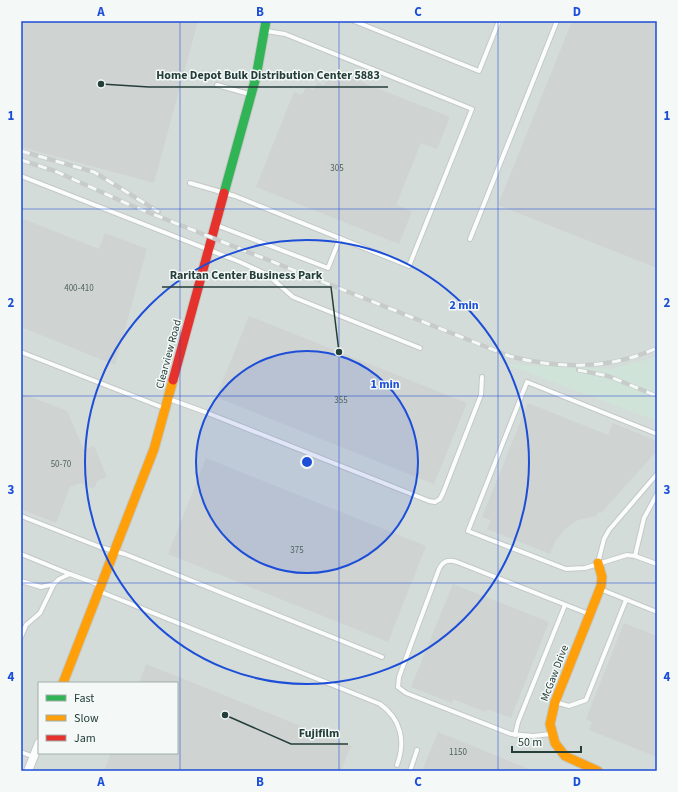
<svg xmlns="http://www.w3.org/2000/svg" width="678" height="792" viewBox="0 0 678 792" font-family="'Source Sans 3',sans-serif">
<rect width="100%" height="100%" fill="#e6ebe9"/>
<path fill="#d4dcd9" fill-rule="evenodd" d="M21,21H657V771H21ZM39,683H177V753H39Z"/>
<polygon fill="#d0e3d8" points="657,357 657,421 505,364 611,369"/>
<g fill="#cfd3d2">
<polygon points="21,21 198,21 154,183 21,147"/>
<polygon points="572,21 657,21 657,268 498,205"/>
<polygon points="339,73 450,117 437,149 421,143 396,205 412,211 399,244 256,187 294,92 302,95 306,87 314,90 317,82 324,85 328,78 335,81"/>
<polygon points="21,218 99,249 105,233 147,249 115,365 21,327"/>
<polygon points="249,316 467,403 434,484 216,397"/>
<polygon points="21,393 67,411 84,450 94,446 107,477 97,481 94,489 80,483 70,487 56,523 21,509"/>
<polygon points="528,403 608,435 613,423 657,441 657,451 601,513 598,512 596,516 578,520 565,529 555,542 550,554 487,529 491,520 482,517"/>
<polygon points="206,458 426,546 388,642 168,554"/>
<polygon points="453,584 549,622 511,718 487,709 485,712 453,699 452,703 411,687"/>
<polygon points="624,623 657,636 657,757 589,730 592,722 586,719"/>
<polygon points="146,664 351,746 341,771 104,771 111,753 177,753 177,683 139,683"/>
<polygon points="438,732 534,771 422,771"/>
</g>
<g fill="none" stroke-linecap="round" stroke-linejoin="round">
<g stroke="#c3c8c6" stroke-width="6">
<g id="lane">
<polyline points="354,21 479,71 499,21"/>
<polyline points="217,85 249,94"/>
<polyline points="21,176 240,262 268,275 293,297 420,348"/>
<polyline points="190,183 235,196 409,266 472,109 285,34 266,31"/>
<polyline points="216,225 328,268 340,238"/>
<polyline points="470,239 557,21"/>
<polyline points="21,352 164,408"/>
<polyline points="169,399 205,412 429,501 435,502 440,499 443,493 481,395 482,377"/>
<polyline points="657,434 527,382 468,531 566,569 585,568 627,555 635,556 657,564"/>
<polyline points="21,516 100,547 125,554 382,657"/>
<polyline points="21,554 70,574"/>
<polyline points="635,556 644,518 657,494"/>
<polyline points="598,563 604,539 609,530 657,474"/>
<polyline points="21,581 41,587 54,584"/>
<polyline points="600,589 657,612"/>
<path d="M101,592L380,704C401,719 406,741 397,765"/>
<polyline points="21,637 26,625 40,613 54,584 59,579 70,574 100,585"/>
<polyline points="555,702 569,706 586,700 626,600"/>
<path d="M551,734L533,736L511,734L406,693L398,687L399,677L439,569C443,561 448,559 457,562L589,614"/>
<polyline points="515,735 518,722 565,605"/>
<polyline points="21,752 34,757"/>
<polyline points="410,771 417,750"/>
</g>
</g>
<g stroke="#c3c8c6" stroke-width="10">
<polyline id="street" points="28,771 39,743"/>
</g>
<g stroke="#c2c8c6" stroke-width="11">
<polyline id="fast" points="224,193 256,77 266,21"/>
</g>
<g stroke="#c2c8c6" stroke-width="11">
<g id="slow">
<polyline points="598,563 602,577 601,586 555,702 550,724 555,743 565,756 598,771"/>
<polyline points="63,683 154,449 173,380"/>
</g>
</g>
<g stroke="#c2c8c6" stroke-width="11">
<polyline id="jam" points="173,380 224,193"/>
</g>
<use href="#lane" stroke="#fbfcfc" stroke-width="4"/>
<use href="#street" stroke="#fbfcfc" stroke-width="8"/>
<use href="#fast" stroke="#30b455" stroke-width="9"/>
<use href="#slow" stroke="#ff9f0a" stroke-width="9"/>
<use href="#jam" stroke="#e5322d" stroke-width="9"/>
<g stroke="#c7ccca" stroke-width="4.5">
<g id="rail">
<polyline points="21,151 94,172 159,212"/>
<path d="M21,160L55,171L130,205L509,356C559,369 609,370 657,348"/>
<polyline points="578,370 608,376 657,396"/>
</g>
</g>
<use href="#rail" stroke="#f4f9f7" stroke-width="3" stroke-dasharray="9" stroke-linecap="butt"/>
</g>
<path fill="none" stroke="#1d4ed8" stroke-width="1" stroke-opacity="0.55" d="M180,21V771M339,21V771M498,21V771M21,209H657M21,396H657M21,583H657"/>
<circle cx="307" cy="462" r="111" fill="#1d4ed8" fill-opacity=".12"/>
<g fill="none" stroke="#1d4ed8" stroke-width="2">
<circle cx="307" cy="462" r="111"/>
<circle cx="307" cy="462" r="222"/>
</g>
<g text-anchor="middle" stroke-width="3" stroke-linejoin="round" paint-order="stroke">
<g font-size="9" fill="#506461">
<text x="337" y="171">305</text>
<text x="79" y="291">400-410</text>
<text x="341" y="403">355</text>
<text x="61" y="467">50-70</text>
<text x="297" y="553">375</text>
<text x="458" y="755">1150</text>
</g>
<g font-size="11" fill="#243e3a" stroke="#f4f9f7">
<text transform="translate(168 354) rotate(-75)" y="4">Clearview Road</text>
<text transform="translate(554 673) rotate(-69)" y="4">McGaw Drive</text>
</g>
</g>
<circle cx="307" cy="462" r="6" fill="#1d4ed8" stroke="#f4f9f7" stroke-width="2"/>
<g font-size="12" text-anchor="middle" font-weight="bold" fill="#1d4ed8" stroke="#f4f9f7" stroke-width="3" stroke-linejoin="round" paint-order="stroke">
<text x="464" y="309">2 min</text>
<text x="385" y="388">1 min</text>
</g>
<path fill="none" stroke="#243e3a" stroke-width="1.5" d="M101 84L149 87H388M339 352L331 287H162M225 715L291 744H348"/>
<g fill="#243e3a" stroke="#f4f9f7" stroke-width="1.5">
<circle cx="101" cy="84" r="4"/>
<circle cx="339" cy="352" r="4"/>
<circle cx="225" cy="715" r="4"/>
</g>
<g font-size="12" text-anchor="middle" font-weight="bold" fill="#243e3a" stroke="#f4f9f7" stroke-width="3" stroke-linejoin="round" paint-order="stroke">
<text x="268" y="79">Home Depot Bulk Distribution Center 5883</text>
<text x="246" y="279">Raritan Center Business Park</text>
<text x="319" y="737">Fujifilm</text>
</g>
<rect width="678" height="792" fill="none" stroke="#f4f9f7" stroke-width="44"/>
<rect x="38" y="682" width="140" height="72" fill="#f4f9f7" stroke="#a1aeab"/>
<rect x="46" y="695" width="20" height="6" fill="#30b455" stroke="#a1aeab"/>
<text x="74" y="702" font-size="12" fill="#243e3a">Fast</text>
<rect x="46" y="715" width="20" height="6" fill="#ff9f0a" stroke="#a1aeab"/>
<text x="74" y="722" font-size="12" fill="#243e3a">Slow</text>
<rect x="46" y="735" width="20" height="6" fill="#e5322d" stroke="#a1aeab"/>
<text x="74" y="742" font-size="12" fill="#243e3a">Jam</text>
<path d="M512 746v6h69v-6" fill="none" stroke="#243e3a" stroke-width="2"/>
<text x="518" y="746" font-size="12" fill="#243e3a" stroke="#f4f9f7" stroke-width="3" paint-order="stroke">50 m</text>
<rect x="22" y="22" width="634" height="748" fill="none" stroke="#1d4ed8" stroke-width="1.5"/>
<g font-size="13" text-anchor="middle" font-weight="bold" fill="#1d4ed8">
<text x="101" y="16">A</text>
<text x="260" y="16">B</text>
<text x="418" y="16">C</text>
<text x="577" y="16">D</text>
<text x="11" y="120">1</text>
<text x="667" y="120">1</text>
<text x="11" y="307">2</text>
<text x="667" y="307">2</text>
<text x="11" y="494">3</text>
<text x="667" y="494">3</text>
<text x="11" y="681">4</text>
<text x="667" y="681">4</text>
<text x="101" y="786">A</text>
<text x="260" y="786">B</text>
<text x="418" y="786">C</text>
<text x="577" y="786">D</text>
</g>
</svg>
